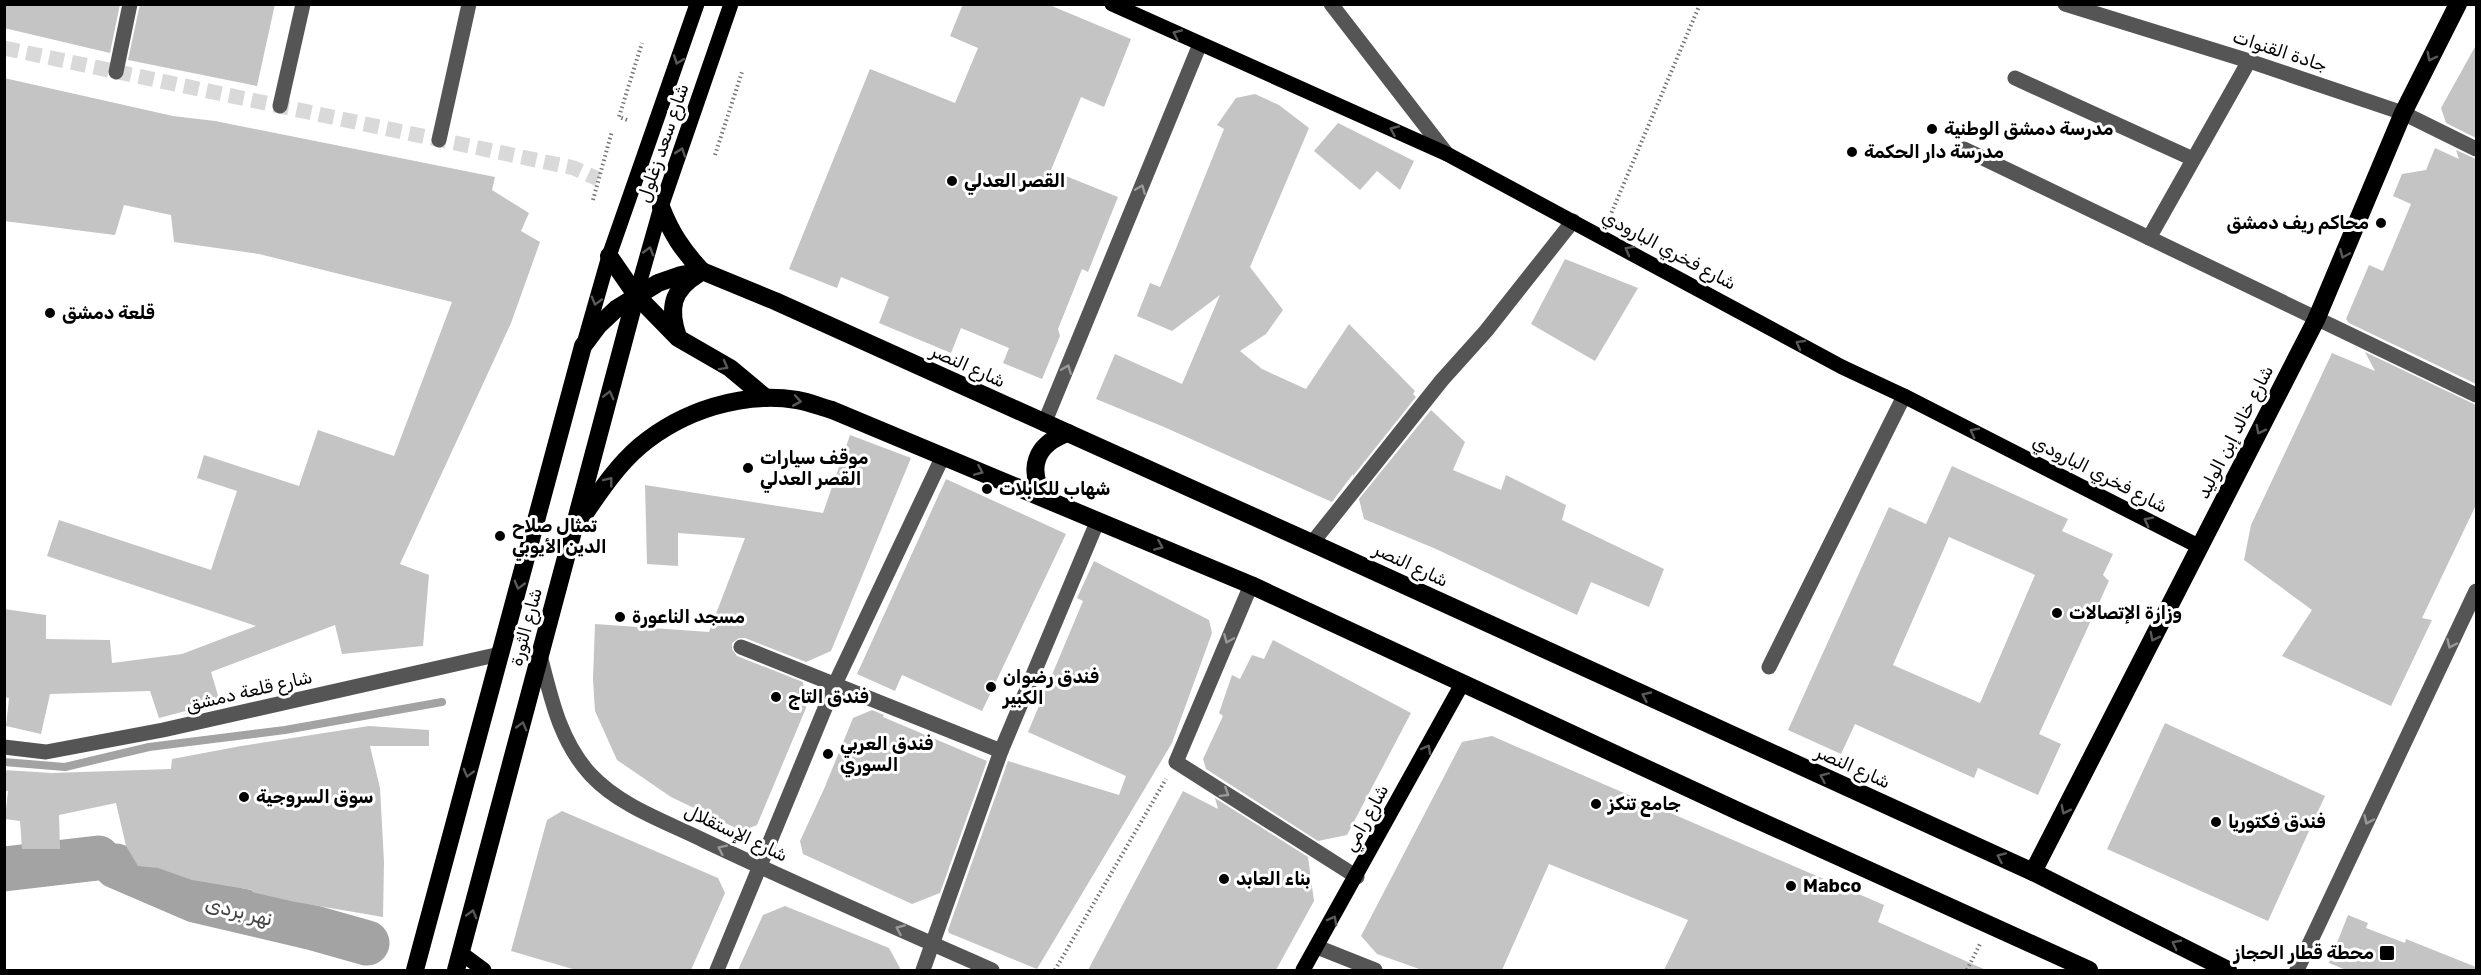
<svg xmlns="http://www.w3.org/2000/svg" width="2481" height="975" viewBox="0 0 2481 975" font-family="Rubik,Vazirmatn,sans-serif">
<rect width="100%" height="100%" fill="#fff"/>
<polygon fill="#a3a3a3" points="5,862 68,862 62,880 5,888"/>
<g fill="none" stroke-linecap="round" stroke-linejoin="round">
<polyline stroke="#a3a3a3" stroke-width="8" points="4,762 65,767 149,747 285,730 442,702"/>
<g stroke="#a3a3a3" stroke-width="45">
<polyline points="116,866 195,900 314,928 367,943"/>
<polyline points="4,869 98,858"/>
</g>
</g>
<g fill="#c4c4c4" fill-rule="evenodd">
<polygon points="4,4 120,4 110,53 4,28"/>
<polygon points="140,4 275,4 257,86 128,60"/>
<polygon points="963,4 1047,4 1131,39 1104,107 1081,97 1051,170 1118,197 1088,272 1082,269 1058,329 1060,336 1042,379 1003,363 1009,348 961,328 951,353 879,323 889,297 841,277 837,288 789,269 870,69 955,103 978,48 950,36"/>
<polygon points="2476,45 2476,138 2446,123 2441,108"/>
<polygon points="4,78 173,116 215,121 495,177 492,190 529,213 521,231 540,242 511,323 400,564 429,575 423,646 342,654 335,625 211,672 220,702 159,718 150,691 50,694 41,734 6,726 9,698 4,697 4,609 46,615 46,639 110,640 112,663 182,654 256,626 47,556 59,520 211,570 237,491 197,478 204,455 299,486 318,430 394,456 452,302 259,254 174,242 171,215 124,205 115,235 4,221"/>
<polygon points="1255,94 1279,105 1309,128 1250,267 1283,310 1266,334 1240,351 1262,369 1306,389 1349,324 1415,391 1413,394 1416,397 1353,476 1353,474 1332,502 1164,427 1096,399 1115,354 1182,384 1220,295 1172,331 1137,316 1150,283 1160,287 1177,246 1224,129 1217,125 1236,98"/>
<polygon points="1338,123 1414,161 1400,190 1377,171 1360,190 1314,151"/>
<polygon points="2435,148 2459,159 2456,150 2476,159 2476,384 2349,323 2346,319 2369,265 2383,271 2411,204 2393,196 2402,174 2426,170"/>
<polygon points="1565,259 1638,288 1595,361 1531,324"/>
<polygon points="2365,352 2476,405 2476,505 2422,618 2432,620 2391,706 2282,656 2312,610 2244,560 2251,525 2332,353 2375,371"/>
<polygon points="1431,410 1465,442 1453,470 1501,490 1506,475 1566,505 1562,520 1664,569 1649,607 1591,582 1577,615 1436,549 1364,519 1359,499"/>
<polygon points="850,435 911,458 831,651 806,662 745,638 739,638 732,643 732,649 737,656 803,682 806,708 757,825 742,831 671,797 617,760 595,711 593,679 595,624 709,632 745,538 678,533 678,566 647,564 645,485 823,513"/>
<path d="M1952,466L2068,519L2062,531L2113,554L2103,575L2109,581L2039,734L2061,744L2038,795L1978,768L1974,778L1855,724L1841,754L1788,730L1889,507L1926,524ZM1949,537L2035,575L1980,703L1893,665Z"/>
<polygon points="946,479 1066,534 982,711 902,675 895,691 857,674"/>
<polygon points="1094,561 1209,620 1212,633 1172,743 1037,969 949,933 948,930 1008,761 1119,795 1126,776 1028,732 1083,601 1077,598"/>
<polygon points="1273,640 1411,713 1347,835 1318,841 1206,769 1203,759 1223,716 1219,713 1232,675 1240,679 1252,655 1264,659"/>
<polygon points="872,710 884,715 883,717 987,761 940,893 912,904 803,854 800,841 824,789 853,718"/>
<polygon points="2165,723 2325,796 2268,921 2107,849"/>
<polygon points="369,726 429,730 429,746 370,746 380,788 384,862 383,917 295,902 252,892 252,890 192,880 158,868 138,866 126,846 116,803 59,815 60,849 22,849 20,821 5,819 8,791 4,791 4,770 52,773 171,769 172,759 241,746"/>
<polygon points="1492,736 1884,905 1878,922 1986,970 1664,970 1688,920 1549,864 1502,970 1422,970 1377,954 1361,936 1462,742"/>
<polygon points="1183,791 1218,809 1215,798 1308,857 1314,901 1276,970 1088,970"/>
<polygon points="562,811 718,878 725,893 691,970 576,970 511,951 547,820"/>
<polygon points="785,906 889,948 901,970 738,970 763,915"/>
<polygon points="2348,915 2368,923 2366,928 2405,943 2406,939 2476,967 2476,970 2346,970 2329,963"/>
</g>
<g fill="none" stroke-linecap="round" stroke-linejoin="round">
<polyline stroke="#d9d9d9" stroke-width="15" stroke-dasharray="15 8" stroke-linecap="butt" points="4,48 574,168 598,179"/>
<g stroke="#777" stroke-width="4" stroke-dasharray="1.5 3" stroke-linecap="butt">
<polyline points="627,120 619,117 642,43"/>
<polyline points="715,155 742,72"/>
<polyline points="593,200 612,131"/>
<polyline points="1608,221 1700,4"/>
<polyline points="1055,970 1166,779"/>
<polyline points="1967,970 1981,942"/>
</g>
<g stroke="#555" stroke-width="15">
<polyline points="1331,4 1447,154"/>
<polyline points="2065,4 2249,61 2403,113 2476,149"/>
<polyline points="116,72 130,4"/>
<polyline points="2015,78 2193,159"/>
<polyline points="280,106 303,4"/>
<polyline points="439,140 469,4"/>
<polyline points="1964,149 2476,395"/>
<polyline points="2149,238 2249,61"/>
<polyline points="1044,424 1200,44"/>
<polyline points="1312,543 1442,380 1486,331 1573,221"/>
<polyline points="1251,585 1176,762 1357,877"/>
<polyline points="741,647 1001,751"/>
<path d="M540,655C551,698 560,742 591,775C621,807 667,822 705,841C800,886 896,928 992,970"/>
<polyline points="1769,667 1904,396"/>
<polyline points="4,747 46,752 163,730 500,654"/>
<polyline points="1317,947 1375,970"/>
<polyline points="717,970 835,684 943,456"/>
<polyline points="923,970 1001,751 1098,520"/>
<polyline points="2297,970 2476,591"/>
</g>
<g stroke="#000" stroke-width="15">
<polyline points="1112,4 1447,154 1842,367 1904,396 2200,547"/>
<polyline points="636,295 661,207 731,4"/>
<polyline points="585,340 609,256 697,4"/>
<polyline points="461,953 484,970"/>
<polyline points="1303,970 1462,684"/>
</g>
<g stroke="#000" stroke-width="18">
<path d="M661,207C671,233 683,251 702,271"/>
<polyline points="609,256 636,295 678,338 730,368 766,398"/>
<path d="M678,337C668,308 672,290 698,274"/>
<path d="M1046,499C1026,470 1035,444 1068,433"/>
<path d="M574,529C594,501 613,469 640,446C682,411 742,391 797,400C809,402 821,407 832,410L1251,585L1740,812L2089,970"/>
<polyline points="2033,872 2316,320 2403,113 2458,4"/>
<polyline points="415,970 583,346 598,326 616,309 658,283 681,275 702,271 775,301 1312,543 2033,872 2228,970"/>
<polyline points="456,970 636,295"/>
</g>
</g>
<defs><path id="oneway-chevron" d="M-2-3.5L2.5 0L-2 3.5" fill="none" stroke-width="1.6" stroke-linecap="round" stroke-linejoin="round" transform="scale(1.5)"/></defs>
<g stroke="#595959">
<use href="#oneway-chevron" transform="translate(1177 34) rotate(-156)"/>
<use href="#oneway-chevron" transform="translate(2431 57) rotate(117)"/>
<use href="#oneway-chevron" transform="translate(678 60) rotate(110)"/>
<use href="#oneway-chevron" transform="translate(1394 130) rotate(-156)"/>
<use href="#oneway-chevron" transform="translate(681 152) rotate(-71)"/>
<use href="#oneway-chevron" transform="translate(1629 250) rotate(-151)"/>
<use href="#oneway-chevron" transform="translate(649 251) rotate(-74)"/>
<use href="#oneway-chevron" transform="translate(2344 254) rotate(113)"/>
<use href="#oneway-chevron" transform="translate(596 301) rotate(106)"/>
<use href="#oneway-chevron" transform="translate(1800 344) rotate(-151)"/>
<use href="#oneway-chevron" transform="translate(724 366) rotate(29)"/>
<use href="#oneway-chevron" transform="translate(609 395) rotate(-76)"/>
<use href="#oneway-chevron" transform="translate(797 401) rotate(10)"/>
<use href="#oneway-chevron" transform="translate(2260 430) rotate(117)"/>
<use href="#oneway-chevron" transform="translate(1974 432) rotate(-153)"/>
<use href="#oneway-chevron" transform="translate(979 471) rotate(23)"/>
<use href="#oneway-chevron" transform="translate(609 481) rotate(-52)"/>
<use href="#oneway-chevron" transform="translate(2148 521) rotate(-153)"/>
<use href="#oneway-chevron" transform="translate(1159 546) rotate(23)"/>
<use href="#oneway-chevron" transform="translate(519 585) rotate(105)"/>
<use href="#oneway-chevron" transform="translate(2154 637) rotate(117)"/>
<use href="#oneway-chevron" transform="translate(1646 696) rotate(-155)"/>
<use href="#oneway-chevron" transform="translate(522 726) rotate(-75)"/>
<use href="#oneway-chevron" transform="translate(1427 749) rotate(-61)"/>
<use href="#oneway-chevron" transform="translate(468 773) rotate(105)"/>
<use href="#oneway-chevron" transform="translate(1824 777) rotate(-156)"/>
<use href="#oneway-chevron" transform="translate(2065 810) rotate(117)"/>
<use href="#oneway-chevron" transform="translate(2001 857) rotate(-156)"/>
<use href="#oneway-chevron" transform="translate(472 914) rotate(-75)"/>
<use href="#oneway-chevron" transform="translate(1333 920) rotate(-61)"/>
<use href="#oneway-chevron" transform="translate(2176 944) rotate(-153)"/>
</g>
<g stroke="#999">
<use href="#oneway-chevron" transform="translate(1141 189) rotate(-68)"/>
<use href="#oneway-chevron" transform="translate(1067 369) rotate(-68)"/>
<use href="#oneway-chevron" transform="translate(1228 639) rotate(113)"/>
<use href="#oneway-chevron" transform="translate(2451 644) rotate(115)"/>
<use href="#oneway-chevron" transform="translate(1225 793) rotate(32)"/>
<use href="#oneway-chevron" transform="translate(2368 820) rotate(115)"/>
<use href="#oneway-chevron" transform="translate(722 849) rotate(-154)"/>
<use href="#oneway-chevron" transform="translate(900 929) rotate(-156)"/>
</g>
<g fill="#000" stroke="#fff" stroke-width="2">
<circle cx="1932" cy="129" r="6"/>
<circle cx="1852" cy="152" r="6"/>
<circle cx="952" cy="181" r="6"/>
<circle cx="2381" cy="223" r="6"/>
<circle cx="50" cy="313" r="6"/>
<circle cx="748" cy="468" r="6"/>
<circle cx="987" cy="489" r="6"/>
<circle cx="500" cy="536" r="6"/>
<circle cx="2057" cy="613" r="6"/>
<circle cx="620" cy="617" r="6"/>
<circle cx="991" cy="687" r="6"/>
<circle cx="776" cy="697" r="6"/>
<circle cx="828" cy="754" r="6"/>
<circle cx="244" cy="797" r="6"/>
<circle cx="1596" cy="804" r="6"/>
<circle cx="2216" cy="822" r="6"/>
<circle cx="1224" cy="879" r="6"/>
<circle cx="1791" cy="886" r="6"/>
<rect x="2379" y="945" width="16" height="16" rx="3"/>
</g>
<g text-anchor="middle" stroke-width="6" stroke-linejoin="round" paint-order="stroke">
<g font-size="18" fill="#000" stroke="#fff">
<text transform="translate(2280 51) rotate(18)" y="6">جادة القنوات</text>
<text transform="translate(663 143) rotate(-71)" y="6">شارع سعد زغلول</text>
<text transform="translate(1669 250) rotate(28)" y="6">شارع فخري البارودي</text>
<text transform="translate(968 366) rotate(24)" y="6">شارع النصر</text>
<text transform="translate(2235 432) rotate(-63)" y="6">شارع خالد إبن الوليد</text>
<text transform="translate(2100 474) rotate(27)" y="6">شارع فخري البارودي</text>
<text transform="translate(1411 565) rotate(25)" y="6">شارع النصر</text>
<text transform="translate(526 627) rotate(-75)" y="6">شارع الثورة</text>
<text transform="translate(249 691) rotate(-13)" y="6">شارع قلعة دمشق</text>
<text transform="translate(1853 767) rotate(24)" y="6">شارع النصر</text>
<text transform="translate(1366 818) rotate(-61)" y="6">شارع رامي</text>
<text transform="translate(736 833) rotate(25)" y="6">شارع الإستقلال</text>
</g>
<g font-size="18" font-weight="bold" fill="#000" stroke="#fff" text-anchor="start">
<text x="1944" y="135">مدرسة دمشق الوطنية</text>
<text x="1864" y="158">مدرسة دار الحكمة</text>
<text x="964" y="187">القصر العدلي</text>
<text x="2369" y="229" text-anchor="end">محاكم ريف دمشق</text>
<text x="62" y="319">قلعة دمشق</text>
<text x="760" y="464">موقف سيارات<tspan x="760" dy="21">القصر العدلي</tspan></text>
<text x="999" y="495">شهاب للكابلات</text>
<text x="512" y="532">تمثال صلاح<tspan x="512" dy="21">الدين الأيوبي</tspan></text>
<text x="2069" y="619">وزارة الإتصالات</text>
<text x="632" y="623">مسجد الناعورة</text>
<text x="1003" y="683">فندق رضوان<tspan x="1003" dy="21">الكبير</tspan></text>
<text x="788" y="703">فندق التاج</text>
<text x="840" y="750">فندق العربي<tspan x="840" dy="21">السوري</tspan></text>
<text x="256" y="803">سوق السروجية</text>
<text x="1608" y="810">جامع تنكز</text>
<text x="2228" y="828">فندق فكتوريا</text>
<text x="1236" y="885">بناء العابد</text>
<text x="1803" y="892">Mabco</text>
<text x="2374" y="959" text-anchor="end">محطة قطار الحجاز</text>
</g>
<g font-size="20" font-style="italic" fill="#444" stroke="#fff">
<text transform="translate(239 911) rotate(14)" y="7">نهر بردى</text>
</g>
</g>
<rect width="2481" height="975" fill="none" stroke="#000000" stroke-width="12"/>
</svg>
